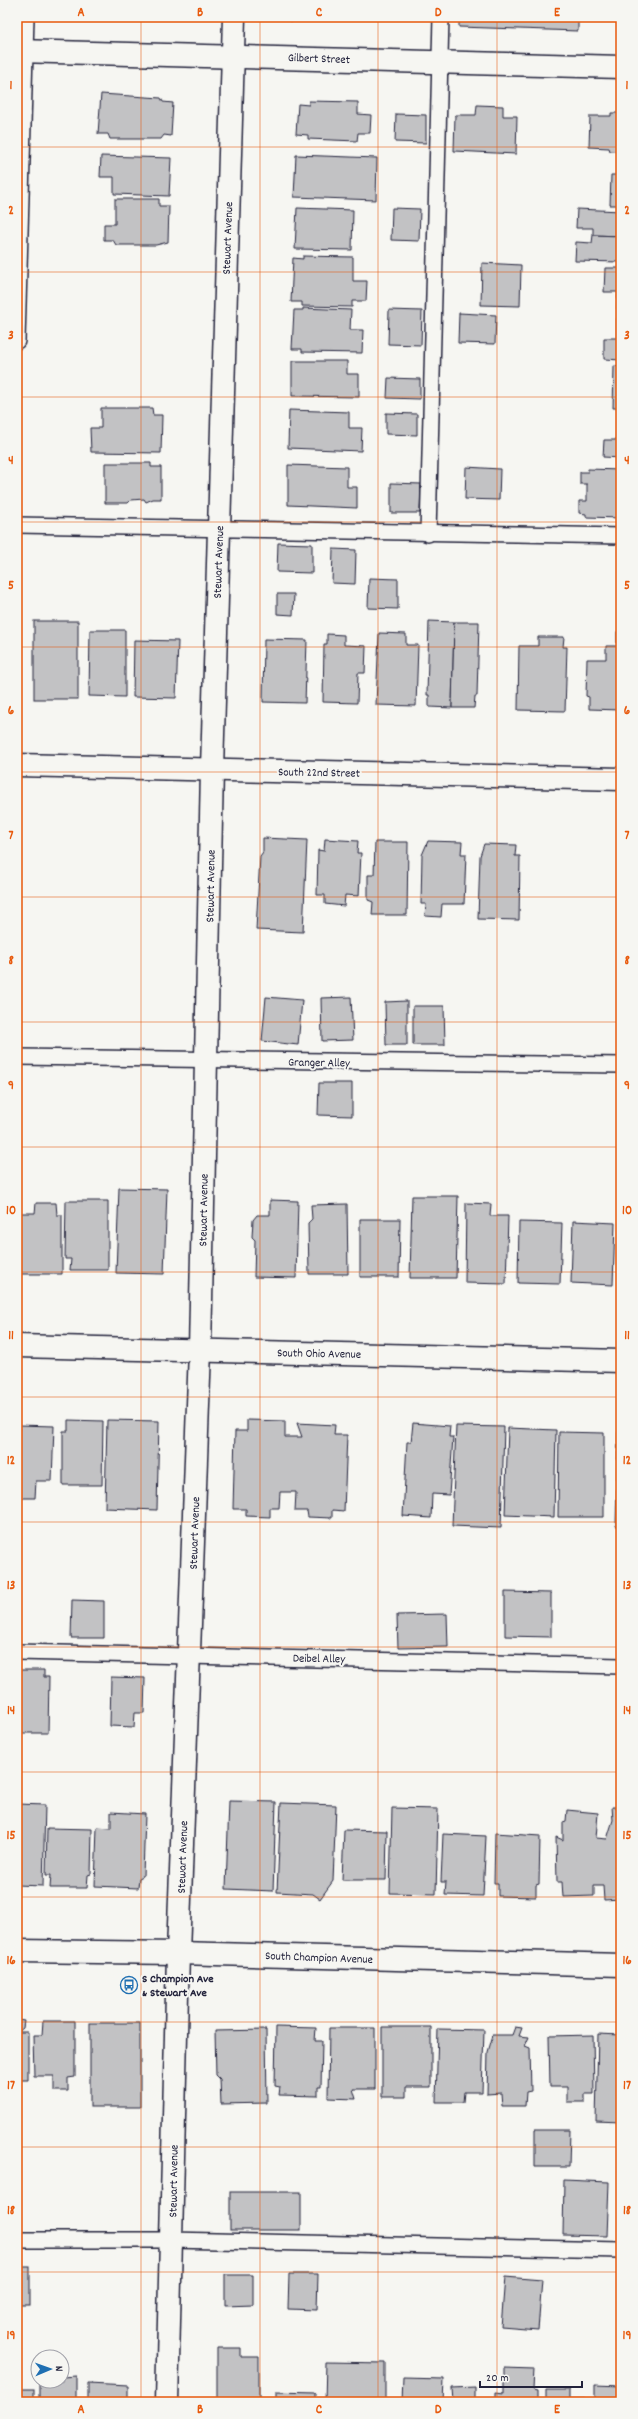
<svg xmlns="http://www.w3.org/2000/svg" width="638" height="2419" viewBox="0 0 638 2419" font-family="Dekko,sans-serif">
<rect width="100%" height="100%" fill="#f6f6f2"/>
<filter id="ink" filterUnits="userSpaceOnUse"><feTurbulence type="fractalNoise" baseFrequency=".025" numOctaves="2"/><feDisplacementMap in="SourceGraphic" scale="8" xChannelSelector="R" yChannelSelector="G"/><feConvolveMatrix kernelMatrix="1 2 1 2 8 2 1 2 1" color-interpolation-filters="sRGB"/></filter>
<g filter="url(#ink)">
<g fill="#c2c2c4" stroke="#22223b">
<polygon points="290,17 337,17 337,20 290,21"/>
<polygon points="459,17 578,17 578,31 459,27"/>
<polygon points="101,94 161,98 163,102 173,103 171,136 164,135 161,139 110,139 108,134 98,134"/>
<polygon points="309,101 358,102 358,114 371,115 370,133 358,133 357,141 308,139 308,135 296,134 298,104 309,105"/>
<polygon points="477,105 503,106 503,116 517,116 516,154 454,151 455,115 476,115"/>
<polygon points="611,113 621,113 621,152 610,151 609,148 589,147 590,116 611,116"/>
<polygon points="396,114 426,115 426,143 395,142"/>
<polygon points="296,155 377,158 376,200 294,197"/>
<polygon points="101,156 171,158 169,196 114,194 114,177 100,177"/>
<polygon points="621,167 621,205 610,205 611,175 621,175"/>
<polygon points="115,199 159,199 159,206 169,206 168,242 156,245 116,245 113,240 104,240 104,224 115,224"/>
<polygon points="297,208 353,210 352,250 295,249"/>
<polygon points="392,208 420,209 419,241 391,240"/>
<polygon points="577,209 621,211 621,236 593,235 593,228 576,228"/>
<polygon points="593,235 621,236 621,262 575,261 576,242 592,243"/>
<polygon points="303,256 353,257 353,281 367,281 366,301 352,301 352,307 302,306 302,302 291,302 293,258 303,259"/>
<polygon points="482,263 521,265 520,306 481,305"/>
<polygon points="605,268 621,268 621,310 617,309 618,292 604,292"/>
<polygon points="303,308 351,310 350,330 363,330 362,353 302,352 302,349 292,349 294,310 303,310"/>
<polygon points="389,310 422,311 421,345 388,344"/>
<polygon points="459,313 496,315 495,344 458,343"/>
<polygon points="617,318 621,318 621,360 604,359 604,338 617,338"/>
<polygon points="292,361 347,361 347,374 359,374 359,397 292,396"/>
<polygon points="614,366 621,367 621,408 613,408"/>
<polygon points="388,378 420,379 420,399 387,398"/>
<polygon points="101,408 152,408 153,415 162,415 161,453 91,452 90,428 101,428"/>
<polygon points="289,410 349,412 349,428 362,428 361,451 288,448"/>
<polygon points="386,413 417,414 417,435 386,434"/>
<polygon points="617,420 621,420 621,458 603,457 604,440 616,440"/>
<polygon points="105,463 151,463 151,467 161,467 161,499 153,499 146,502 144,499 131,500 128,503 105,503"/>
<polygon points="288,465 347,467 347,487 357,487 357,508 288,505"/>
<polygon points="466,467 500,469 499,500 465,499"/>
<polygon points="588,469 621,470 621,518 586,517 586,514 579,513 579,501 587,501 587,484 580,484 580,472 588,472"/>
<polygon points="391,483 421,484 420,513 391,513"/>
<polygon points="278,543 312,544 312,573 277,572"/>
<polygon points="333,549 356,550 355,584 332,583"/>
<polygon points="369,578 398,579 398,609 368,608"/>
<polygon points="277,594 294,594 293,615 277,614"/>
<rect x="34" y="621" width="44" height="78"/>
<polygon points="429,621 454,622 452,708 429,707 429,695 427,695"/>
<polygon points="454,622 479,622 477,696 475,696 474,708 452,708"/>
<polygon points="90,630 125,630 125,697 89,696"/>
<rect x="617" y="632" width="4" height="11"/>
<polygon points="379,633 406,634 406,645 418,645 416,706 376,705"/>
<polygon points="327,634 344,635 344,645 366,646 365,673 358,673 357,703 323,702 324,644 327,644"/>
<polygon points="538,637 564,637 563,647 567,647 565,711 518,710 519,646 538,646"/>
<polygon points="264,639 307,640 305,703 263,702"/>
<polygon points="134,640 178,641 176,698 133,697"/>
<polygon points="606,646 621,646 621,710 589,709 589,697 586,696 587,659 606,659"/>
<polygon points="263,838 307,840 303,932 256,930 260,856 263,852"/>
<polygon points="325,839 358,841 357,853 361,853 359,896 345,895 344,906 325,904 325,895 317,895 318,850 324,851"/>
<polygon points="428,841 462,842 461,854 466,854 464,904 442,904 441,917 425,916 426,904 421,904 422,855"/>
<polygon points="375,842 408,842 407,915 372,915 373,902 368,900 368,875 374,875"/>
<polygon points="484,844 516,845 515,856 520,856 519,920 478,919 480,856"/>
<polygon points="266,997 302,1000 298,1045 262,1041"/>
<polygon points="351,997 353,1040 322,1041 321,998"/>
<polygon points="407,1001 407,1045 386,1045 385,1002"/>
<polygon points="413,1006 444,1006 445,1045 413,1045"/>
<polygon points="319,1083 352,1083 352,1116 318,1115"/>
<polygon points="119,1188 167,1189 164,1274 116,1273"/>
<polygon points="412,1196 458,1196 456,1278 410,1278"/>
<polygon points="270,1200 298,1201 296,1278 254,1277 255,1240 252,1237 253,1220 257,1215 270,1215"/>
<polygon points="66,1201 108,1201 108,1270 70,1270 71,1259 65,1259"/>
<polygon points="36,1203 56,1203 57,1215 62,1215 62,1274 17,1274 17,1213 35,1213"/>
<polygon points="466,1203 491,1204 490,1216 508,1216 506,1284 465,1283"/>
<polygon points="347,1204 348,1274 309,1274 308,1223 312,1219 311,1205"/>
<polygon points="360,1219 400,1219 399,1277 360,1277"/>
<polygon points="573,1221 615,1223 613,1285 571,1283"/>
<polygon points="519,1222 562,1223 560,1284 518,1283"/>
<polygon points="68,1420 103,1421 102,1485 63,1485 63,1431 68,1431"/>
<polygon points="107,1420 159,1421 157,1510 105,1508"/>
<polygon points="247,1420 285,1421 285,1437 302,1437 297,1423 335,1425 334,1435 347,1435 344,1511 332,1510 332,1518 308,1517 307,1511 295,1511 296,1492 280,1492 279,1508 270,1508 270,1517 246,1516 246,1509 233,1509 235,1431 247,1431"/>
<polygon points="413,1423 450,1426 449,1437 453,1437 449,1495 432,1494 431,1518 403,1516 407,1442 411,1442"/>
<polygon points="19,1425 54,1426 52,1481 36,1481 35,1498 17,1498 17,1431 19,1431"/>
<polygon points="456,1426 504,1427 501,1528 452,1526"/>
<polygon points="508,1428 556,1430 554,1517 505,1515"/>
<polygon points="559,1432 604,1433 604,1517 558,1517"/>
<polygon points="618,1432 621,1432 621,1526 616,1526"/>
<polygon points="505,1592 551,1593 551,1637 505,1636"/>
<polygon points="72,1600 104,1601 104,1638 71,1638"/>
<polygon points="447,1614 448,1647 398,1648 397,1615"/>
<polygon points="17,1670 44,1670 44,1677 49,1677 48,1733 17,1733"/>
<polygon points="111,1677 145,1678 144,1713 135,1713 134,1727 110,1726"/>
<polygon points="229,1801 276,1802 273,1891 226,1889"/>
<polygon points="281,1803 336,1805 333,1881 320,1899 313,1894 277,1892"/>
<polygon points="17,1804 45,1805 43,1886 17,1885"/>
<polygon points="612,1807 621,1807 621,1899 604,1900 603,1886 594,1886 594,1896 563,1897 562,1882 557,1882 556,1837 563,1840 563,1822 566,1821 567,1810 598,1813 596,1838 607,1839 613,1820"/>
<polygon points="392,1808 438,1809 436,1894 390,1893"/>
<polygon points="111,1812 145,1814 143,1876 139,1878 138,1888 95,1886 97,1827 111,1828"/>
<polygon points="47,1828 92,1829 91,1874 88,1875 87,1888 50,1888 51,1875 46,1875"/>
<polygon points="344,1830 387,1831 386,1880 342,1880"/>
<polygon points="495,1833 540,1836 539,1884 536,1885 536,1897 498,1896 498,1883 494,1883"/>
<polygon points="443,1834 486,1836 483,1896 445,1895 446,1882 441,1882"/>
<polygon points="17,2020 24,2021 23,2028 18,2032 28,2032 28,2080 17,2080"/>
<polygon points="43,2021 75,2021 75,2077 68,2078 68,2091 54,2091 54,2076 34,2076 33,2035 42,2035"/>
<rect x="90" y="2023" width="50" height="84"/>
<polygon points="276,2027 316,2028 315,2041 322,2041 321,2087 318,2087 318,2096 279,2095 280,2087 275,2086"/>
<polygon points="382,2027 431,2027 431,2087 406,2087 406,2097 382,2097"/>
<polygon points="515,2027 522,2028 519,2036 529,2037 525,2046 530,2048 531,2091 526,2092 525,2106 502,2106 501,2093 487,2094 488,2052 493,2035 512,2035"/>
<polygon points="329,2028 375,2028 375,2089 353,2089 356,2099 328,2098"/>
<polygon points="438,2029 484,2030 482,2092 464,2092 463,2102 436,2102"/>
<polygon points="266,2030 267,2103 221,2104 220,2079 216,2075 215,2031"/>
<polygon points="598,2034 621,2035 621,2122 596,2121"/>
<polygon points="593,2035 594,2094 585,2094 585,2102 567,2102 567,2087 550,2087 549,2036"/>
<polygon points="535,2130 570,2130 569,2167 535,2167"/>
<polygon points="564,2180 609,2182 607,2236 563,2235"/>
<rect x="230" y="2192" width="71" height="38"/>
<rect x="17" y="2267" width="13" height="38"/>
<polygon points="289,2274 318,2274 317,2310 288,2309"/>
<polygon points="225,2275 253,2275 253,2305 225,2306"/>
<polygon points="505,2277 542,2280 538,2330 501,2327"/>
<polygon points="217,2348 241,2348 241,2357 259,2357 259,2402 217,2402"/>
<polygon points="326,2362 385,2363 385,2402 325,2402"/>
<polygon points="504,2368 534,2369 533,2390 537,2391 537,2402 496,2402 496,2392 504,2393"/>
<polygon points="76,2376 76,2402 39,2402 39,2381 62,2381 62,2377"/>
<polygon points="403,2378 444,2379 443,2402 402,2402"/>
<polygon points="88,2383 128,2385 128,2402 88,2402"/>
<polygon points="595,2385 621,2386 621,2402 595,2402"/>
<polygon points="475,2387 475,2401 492,2400 492,2402 453,2402 452,2388"/>
<rect x="17" y="2389" width="17" height="13"/>
<polygon points="546,2390 570,2390 570,2399 588,2399 588,2402 546,2402"/>
<polygon points="276,2392 316,2393 316,2402 276,2402"/>
</g>
<g fill="none" stroke-linecap="round" stroke-linejoin="round">
<g stroke="#22223b" stroke-width="18">
<g id="service">
<polyline points="17,341 26,17"/>
<polyline points="17,525 621,536"/>
<polyline points="428,534 441,17"/>
<polyline points="17,1057 621,1065"/>
<polyline points="17,1652 621,1666"/>
<polyline points="17,2240 171,2240 621,2250"/>
</g>
</g>
<g stroke="#22223b" stroke-width="25">
<g id="minor">
<polyline points="17,51 621,67"/>
<polyline points="17,765 621,779"/>
<polyline points="167,2402 178,1953 200,1350 212,769 234,17"/>
</g>
</g>
<g stroke="#22223b" stroke-width="25">
<g id="tertiary">
<polyline points="17,1346 621,1361"/>
<polyline points="17,1951 178,1953 621,1965"/>
</g>
</g>
<use href="#service" stroke="#f6f6f2" stroke-width="15"/>
<use href="#minor" stroke="#f6f6f2" stroke-width="22"/>
<use href="#tertiary" stroke="#f6f6f2" stroke-width="22"/>
</g>
</g>
<path fill="none" stroke="#e8590c" stroke-width="1" stroke-opacity="0.55" d="M141,17V2402M260,17V2402M378,17V2402M497,17V2402M17,147H621M17,272H621M17,397H621M17,522H621M17,647H621M17,772H621M17,897H621M17,1022H621M17,1147H621M17,1272H621M17,1397H621M17,1522H621M17,1647H621M17,1772H621M17,1897H621M17,2022H621M17,2147H621M17,2272H621"/>
<defs>
<g id="bus-ring" transform="scale(0.9)"><circle r="9.5" fill="#f6f6f2" stroke="#1f6fb2" stroke-width="1.5"/><path d="M-5-6H5V4H4V6H2V4H-2V6H-4V4H-5ZM-3.5-4V0h7V-4ZM-3.5 1.2v1.5H-2V1.2ZM2 1.2v1.5H3.5V1.2Z" fill="#1f6fb2"/></g>
</defs>
<g fill-rule="evenodd">
<use href="#bus-ring" x="129" y="1985"/>
</g>
<g text-anchor="middle" stroke-width="4" stroke-linejoin="round" paint-order="stroke">
<g font-size="12" fill="#22223b" stroke="#f6f6f2">
<text transform="translate(319 58) rotate(2)" y="4">Gilbert Street</text>
<text transform="translate(227 238) rotate(-88)" y="4">Stewart Avenue</text>
<text transform="translate(218 562) rotate(-88)" y="4">Stewart Avenue</text>
<text transform="translate(319 772) rotate(1)" y="4">South 22nd Street</text>
<text transform="translate(210 886) rotate(-89)" y="4">Stewart Avenue</text>
<text transform="translate(319 1062) rotate(1)" y="4">Granger Alley</text>
<text transform="translate(203 1210) rotate(-89)" y="4">Stewart Avenue</text>
<text transform="translate(319 1353) rotate(1)" y="4">South Ohio Avenue</text>
<text transform="translate(194 1533) rotate(-88)" y="4">Stewart Avenue</text>
<text transform="translate(319 1658) rotate(1)" y="4">Deibel Alley</text>
<text transform="translate(182 1857) rotate(-88)" y="4">Stewart Avenue</text>
<text transform="translate(319 1957) rotate(2)" y="4">South Champion Avenue</text>
<text transform="translate(173 2181) rotate(-89)" y="4">Stewart Avenue</text>
</g>
<g font-size="12" font-weight="bold" fill="#22223b" stroke="#f6f6f2" text-anchor="start">
<text x="142" y="1982">S Champion Ave<tspan x="142" dy="14">&amp; Stewart Ave</tspan></text>
</g>
</g>
<rect width="638" height="2419" fill="none" stroke="#f6f6f2" stroke-width="44"/>
<g transform="translate(50 2369) rotate(88)"><circle r="19" fill="#f6f6f2" stroke="#a1a1a9"/>
<path d="M0-3L7 15L0 10L-7 15Z" fill="#1f6fb2"/>
<text y="-6" font-size="11" font-weight="bold" text-anchor="middle" fill="#22223b">N</text>
</g>
<path d="M480 2381v6h102v-6" fill="none" stroke="#22223b" stroke-width="2"/>
<text x="486" y="2381" font-size="12" fill="#22223b" stroke="#f6f6f2" stroke-width="3" paint-order="stroke">20 m</text>
<rect x="22" y="22" width="594" height="2375" fill="none" stroke="#e8590c" stroke-width="1.5"/>
<g font-size="13" text-anchor="middle" font-weight="bold" fill="#e8590c">
<text x="81" y="16">A</text>
<text x="200" y="16">B</text>
<text x="319" y="16">C</text>
<text x="438" y="16">D</text>
<text x="557" y="16">E</text>
<text x="11" y="89">1</text>
<text x="627" y="89">1</text>
<text x="11" y="214">2</text>
<text x="627" y="214">2</text>
<text x="11" y="339">3</text>
<text x="627" y="339">3</text>
<text x="11" y="464">4</text>
<text x="627" y="464">4</text>
<text x="11" y="589">5</text>
<text x="627" y="589">5</text>
<text x="11" y="714">6</text>
<text x="627" y="714">6</text>
<text x="11" y="839">7</text>
<text x="627" y="839">7</text>
<text x="11" y="964">8</text>
<text x="627" y="964">8</text>
<text x="11" y="1089">9</text>
<text x="627" y="1089">9</text>
<text x="11" y="1214">10</text>
<text x="627" y="1214">10</text>
<text x="11" y="1339">11</text>
<text x="627" y="1339">11</text>
<text x="11" y="1464">12</text>
<text x="627" y="1464">12</text>
<text x="11" y="1589">13</text>
<text x="627" y="1589">13</text>
<text x="11" y="1714">14</text>
<text x="627" y="1714">14</text>
<text x="11" y="1839">15</text>
<text x="627" y="1839">15</text>
<text x="11" y="1964">16</text>
<text x="627" y="1964">16</text>
<text x="11" y="2089">17</text>
<text x="627" y="2089">17</text>
<text x="11" y="2214">18</text>
<text x="627" y="2214">18</text>
<text x="11" y="2339">19</text>
<text x="627" y="2339">19</text>
<text x="81" y="2413">A</text>
<text x="200" y="2413">B</text>
<text x="319" y="2413">C</text>
<text x="438" y="2413">D</text>
<text x="557" y="2413">E</text>
</g>
</svg>
